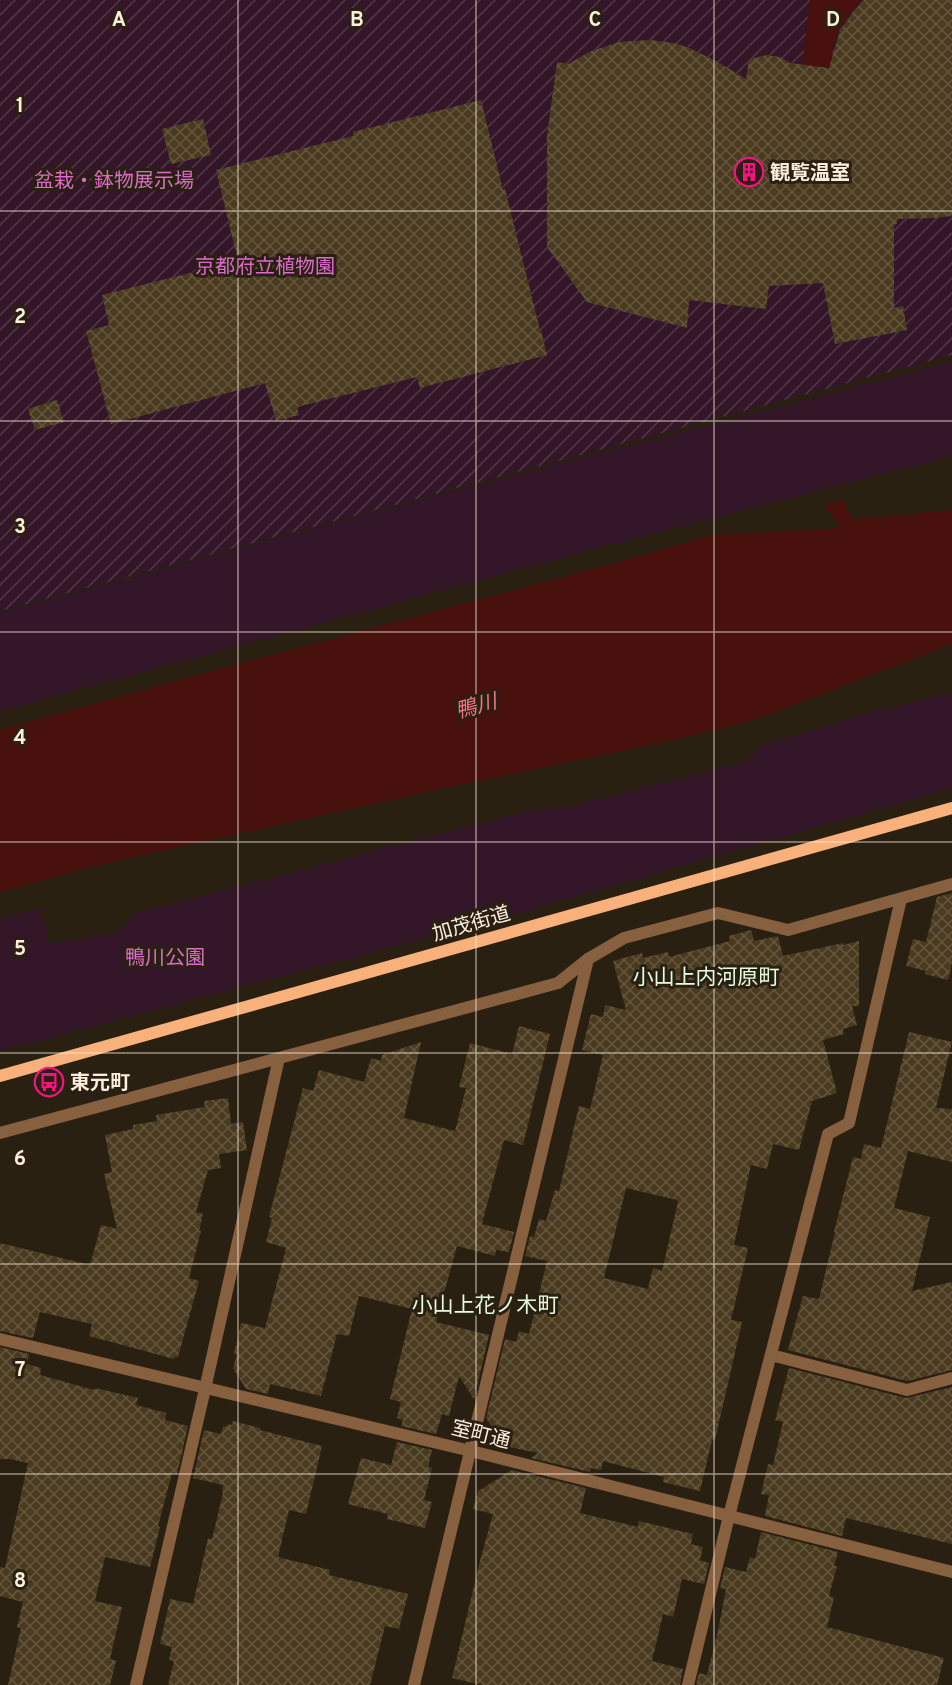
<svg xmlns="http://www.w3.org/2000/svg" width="952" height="1685" viewBox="0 0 952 1685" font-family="Overpass,'Noto Sans JP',sans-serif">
<defs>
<pattern id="garden-furrows" width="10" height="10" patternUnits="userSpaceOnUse" patternTransform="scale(1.5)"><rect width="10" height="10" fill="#341629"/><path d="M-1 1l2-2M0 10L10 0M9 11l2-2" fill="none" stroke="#523848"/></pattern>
<pattern id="building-cross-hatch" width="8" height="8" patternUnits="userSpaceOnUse" patternTransform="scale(1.5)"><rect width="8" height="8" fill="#4a3a1f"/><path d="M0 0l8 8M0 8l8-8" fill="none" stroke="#65573f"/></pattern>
</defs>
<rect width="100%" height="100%" fill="#2a2012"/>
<g fill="#341629">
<polygon points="952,362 952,456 587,551 0,711 0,613 378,511"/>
<polygon points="952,693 952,788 494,920 0,1051 0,919 40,908 49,944 118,933 137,913 533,810 564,808 746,762 763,745 873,712"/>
</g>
<polygon fill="url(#garden-furrows)" points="0,0 952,0 952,355 0,611"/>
<g fill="#48110e">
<path d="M810,0H862C843,19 830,41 832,69L801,75Z"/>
<polygon points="842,499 853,520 952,510 952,644 752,721 673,740 431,791 102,864 0,892 0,730 164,684 626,560 710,535 842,528 824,506"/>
</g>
<g fill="url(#building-cross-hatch)" fill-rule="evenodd">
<polygon points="864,0 952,0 952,216 933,218 897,219 897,224 894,225 894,308 903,306 907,330 835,344 823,283 769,286 766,309 689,300 687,328 587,302 547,247 547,136 557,62 568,64 589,52 619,42 650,40 674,43 689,48 716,61 746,79 749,60 766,55 780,57 790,63 829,68 840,31 852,13"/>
<polygon points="481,100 503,190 505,189 540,330 541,330 547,355 420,388 417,377 297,407 299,415 276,421 265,383 111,424 86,331 109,325 102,295 238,261 216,170 353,136 353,132"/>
<polygon points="203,119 211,155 171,164 162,129"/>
<polygon points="57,400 64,422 35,430 28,409"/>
<polygon points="952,893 952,962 948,980 925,974 926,971 906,966 913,939 926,942 937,897"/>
<path d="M751,930L754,941L778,936L783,956L843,943V945L859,941V1006H852L857,1025L843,1029L844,1034L823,1040L837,1093L812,1101L799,1150L773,1144L767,1169L751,1165L734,1245L748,1248L731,1320L742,1322L715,1440H712L700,1491L663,1482L664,1477L603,1461L601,1470L591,1468L590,1472L531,1458L538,1453L504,1446L486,1418L505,1339L516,1342L519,1331L529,1334L547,1261L525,1256L530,1236L534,1237L539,1219L546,1221L555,1190L559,1191L579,1106L590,1109L603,1055L582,1050L591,1014L603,1017L605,1005L626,1010L613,961L642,953L643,958L668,952L669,957L730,941L729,936ZM626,1188L677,1200L678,1202L662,1271L653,1268L648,1289L604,1278Z"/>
<polygon points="519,1026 550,1034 523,1145 504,1140 482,1224 514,1232 509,1252 496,1250 495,1256 457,1246 436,1322 489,1335 474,1399 459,1376 449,1416 442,1414 436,1434 401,1426 403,1420 397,1418 401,1402 390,1399 412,1309 359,1296 349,1336 337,1334 321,1396 270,1384 268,1394 246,1389 233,1368 237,1354 234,1354 241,1323 265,1328 286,1248 266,1242 272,1218 269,1217 303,1088 313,1091 319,1070 364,1082 371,1058 381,1061 382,1055 421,1042 404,1118 455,1131 466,1088 459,1087 470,1043 512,1054"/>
<polygon points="909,1032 952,1042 936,1108 952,1109 952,1162 908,1151 894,1208 930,1217 912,1291 952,1282 952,1370 907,1381 788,1350 803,1296 819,1299 835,1232 834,1232 853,1157 861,1159 864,1144 881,1148"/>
<polygon points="228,1098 231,1124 243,1122 247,1150 219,1154 221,1168 208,1170 196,1212 203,1214 199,1231 201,1231 189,1278 199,1281 178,1357 175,1357 174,1359 89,1336 92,1324 40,1312 33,1338 0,1331 0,1243 90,1265 101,1225 117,1229 104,1174 112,1172 105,1135 133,1129 133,1125 157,1121 156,1115 205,1107 204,1101"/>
<polygon points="0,1347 29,1354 27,1364 41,1368 40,1375 94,1390 95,1388 138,1398 136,1405 166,1413 165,1420 188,1426 177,1474 172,1473 158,1526 160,1527 150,1567 105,1557 95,1601 122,1607 110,1659 116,1661 110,1685 8,1685 21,1628 17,1627 23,1602 0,1596 0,1567 5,1568 28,1463 10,1459 0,1459"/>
<polygon points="789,1368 906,1398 952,1387 952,1544 846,1518 842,1536 765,1516 769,1495 761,1494 768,1464 773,1465 783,1422 775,1420"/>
<polygon points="233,1421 260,1428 260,1430 322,1446 306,1514 289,1510 278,1557 330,1570 329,1575 408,1594 399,1629 385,1626 370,1685 168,1685 174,1661 169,1660 172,1647 160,1644 170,1599 193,1604 208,1538 212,1539 223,1493 222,1492 223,1485 193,1478 204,1430 221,1434 223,1426 227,1427 228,1424 232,1425"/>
<polygon points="397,1442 432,1450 428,1467 432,1468 424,1500 432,1502 425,1528 387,1519 388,1514 348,1504 361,1458 391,1465"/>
<polygon points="512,1470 586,1488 580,1513 638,1527 639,1521 693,1534 691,1544 703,1547 700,1560 709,1563 704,1584 682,1579 673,1617 663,1614 652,1661 683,1669 680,1685 482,1685 452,1678 481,1557 493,1514 473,1509 478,1491"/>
<polygon points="761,1532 838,1552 834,1566 837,1566 829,1596 834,1597 827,1627 944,1658 937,1685 696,1685 699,1673 707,1675 718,1631 726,1589 720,1588 725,1567 746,1572 750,1557 755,1559"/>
</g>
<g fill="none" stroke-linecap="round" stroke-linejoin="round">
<g stroke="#876040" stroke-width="12">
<polyline points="0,1133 558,983 588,959 624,938 718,913 788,930 952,884"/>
<polyline points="0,1339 471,1451 952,1572"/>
<polyline points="771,1355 907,1390 952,1378"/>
<polyline points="136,1685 205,1389 279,1058"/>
<polyline points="414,1685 588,959"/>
<polyline points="688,1685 729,1516 828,1134 849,1123 901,899"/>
</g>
<polyline stroke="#f8b17a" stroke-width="12" points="0,1076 952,808"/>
</g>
<path fill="none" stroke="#fdeede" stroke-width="1.5" stroke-opacity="0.55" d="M238,0V1685M476,0V1685M714,0V1685M0,211H952M0,421H952M0,632H952M0,842H952M0,1053H952M0,1264H952M0,1474H952"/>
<defs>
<g id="building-ring" transform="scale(1.5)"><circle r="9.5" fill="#2a2012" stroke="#f31481" stroke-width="1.5"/><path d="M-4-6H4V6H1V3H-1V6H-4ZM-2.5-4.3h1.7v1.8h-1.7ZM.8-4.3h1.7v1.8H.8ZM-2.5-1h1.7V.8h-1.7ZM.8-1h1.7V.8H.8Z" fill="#f31481"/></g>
<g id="bus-ring" transform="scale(1.5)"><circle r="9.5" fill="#2a2012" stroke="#f31481" stroke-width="1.5"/><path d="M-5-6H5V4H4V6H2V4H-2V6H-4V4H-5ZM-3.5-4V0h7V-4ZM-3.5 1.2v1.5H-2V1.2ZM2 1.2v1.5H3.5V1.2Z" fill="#f31481"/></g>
</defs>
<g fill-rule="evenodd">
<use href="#building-ring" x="749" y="172"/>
<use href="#bus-ring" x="49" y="1082"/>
</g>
<g text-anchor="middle" stroke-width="6" stroke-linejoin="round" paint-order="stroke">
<g font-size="20" font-weight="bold" fill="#fdeede" stroke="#2a2012" text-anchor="start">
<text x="770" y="179">観覧温室</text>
<text x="70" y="1089">東元町</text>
</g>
<g font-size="20" fill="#db6cc9" stroke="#2a2012">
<text x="114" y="187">盆栽・鉢物展示場</text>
<text x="265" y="273">京都府立植物園</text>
<text x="165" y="964">鴨川公園</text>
</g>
<g font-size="20" fill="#fdeede" stroke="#2a2012">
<text transform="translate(471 923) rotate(-16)" y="7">加茂街道</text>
<text transform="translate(481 1434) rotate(14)" y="7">室町通</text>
</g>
<g font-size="21" font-style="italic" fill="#f87182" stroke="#2a2012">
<text transform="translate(476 706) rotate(-15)" y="7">鴨川</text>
</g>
<g font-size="21" fill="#e6fddf" stroke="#2a2012">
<text x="706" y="984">小山上内河原町</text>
<text x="485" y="1312">小山上花ノ木町</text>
</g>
</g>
<g font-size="20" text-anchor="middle" font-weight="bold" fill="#fdeede" stroke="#2a2012" stroke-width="6" stroke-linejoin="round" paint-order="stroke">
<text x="119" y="26">A</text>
<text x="357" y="26">B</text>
<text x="595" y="26">C</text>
<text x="833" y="26">D</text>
<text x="20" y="112">1</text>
<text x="20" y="323">2</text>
<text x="20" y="533">3</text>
<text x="20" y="744">4</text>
<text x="20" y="955">5</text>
<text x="20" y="1165">6</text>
<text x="20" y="1376">7</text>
<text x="20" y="1587">8</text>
</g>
</svg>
